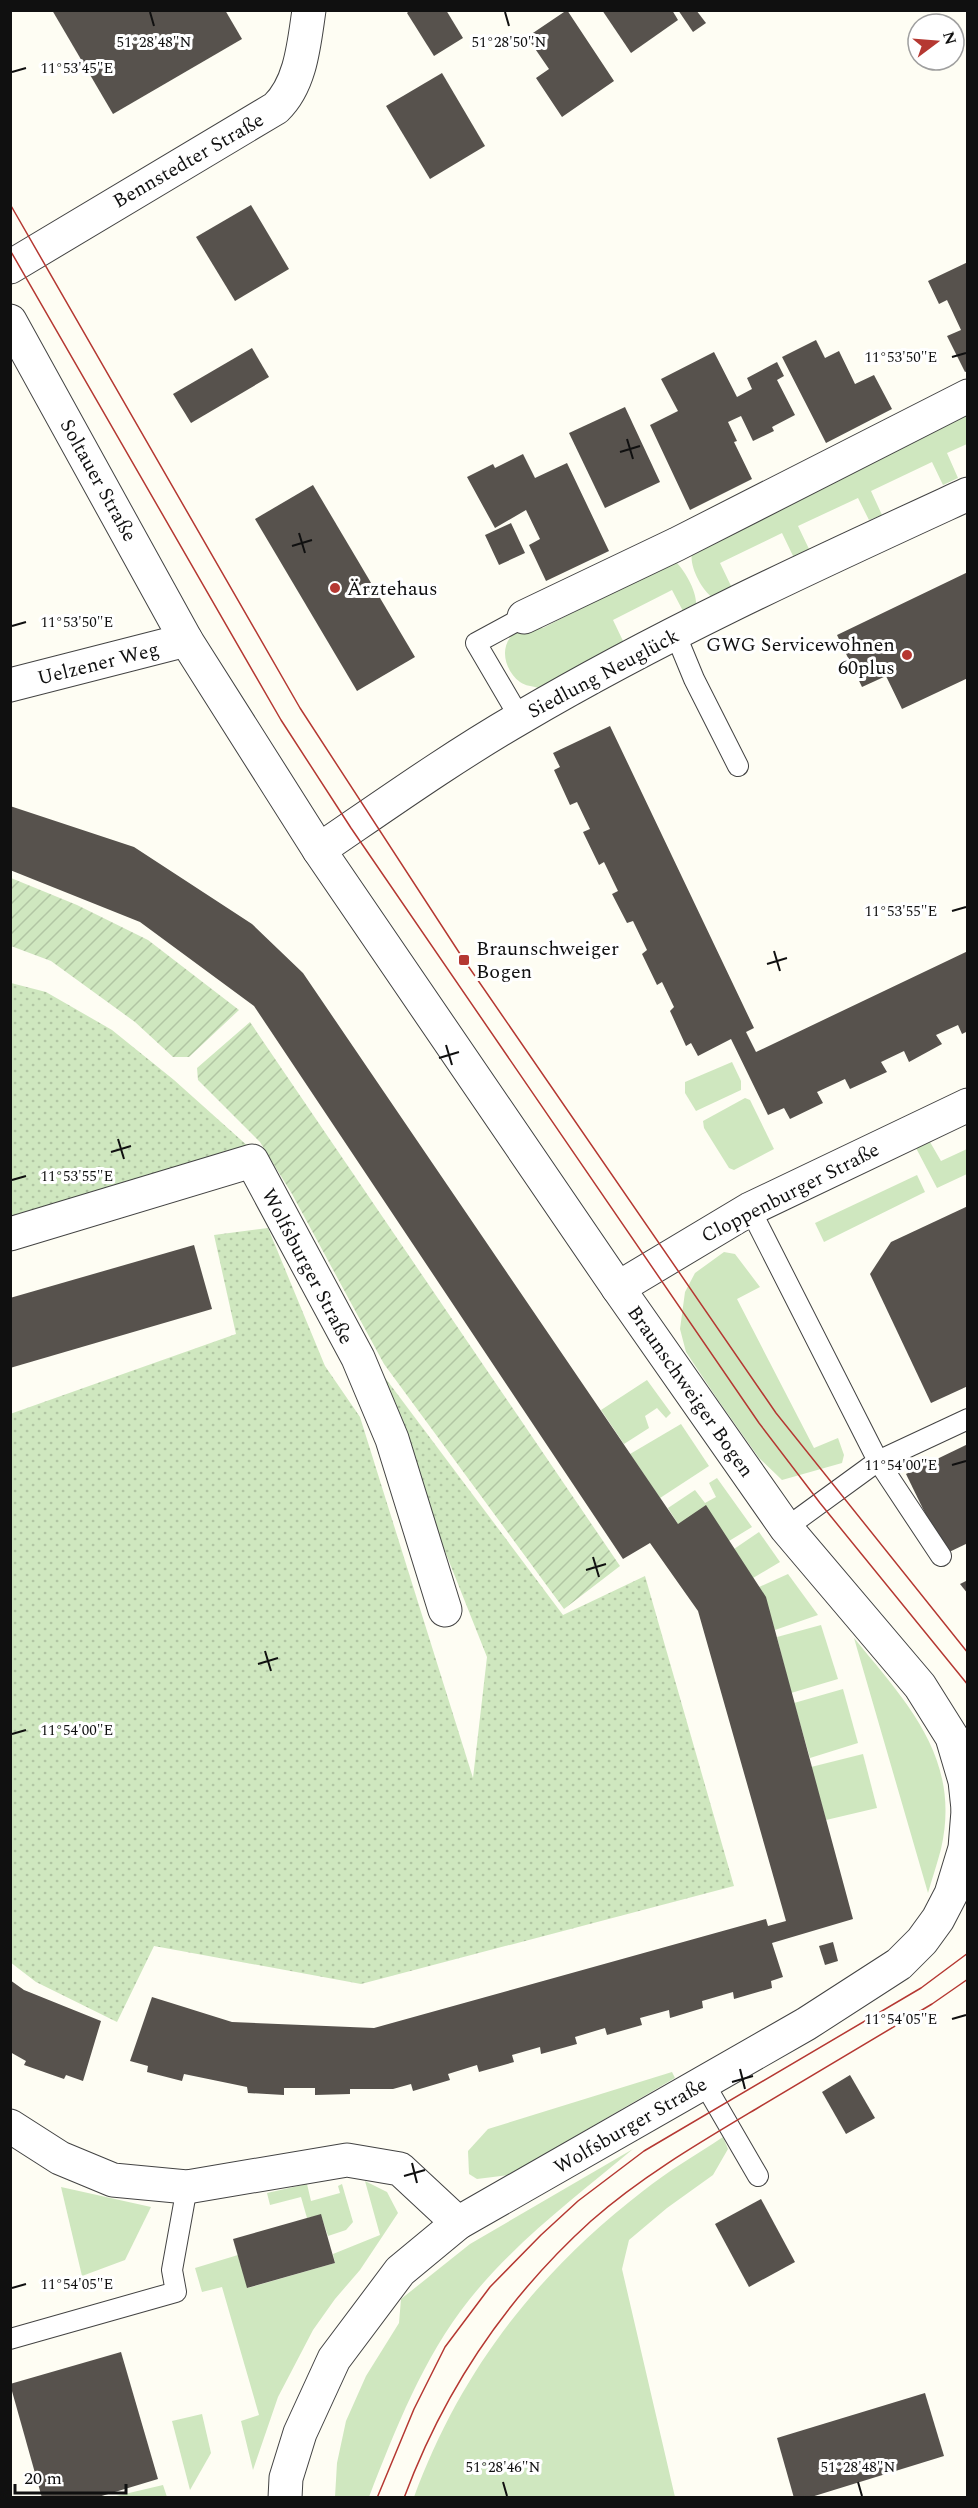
<svg xmlns="http://www.w3.org/2000/svg" width="978" height="2508" viewBox="0 0 978 2508" font-family="Spectral,serif">
<defs>
<pattern id="park-dots" width="8" height="8" patternUnits="userSpaceOnUse" patternTransform="scale(1.5)"><rect width="8" height="8" fill="#cfe7bf"/><path d="M2 2h.1M6 6h.1" fill="none" stroke="#b1c5a3" stroke-width="1.8" stroke-linecap="round"/></pattern>
<pattern id="garden-furrows" width="10" height="10" patternUnits="userSpaceOnUse" patternTransform="scale(1.5)"><rect width="10" height="10" fill="#cfe7bf"/><path d="M-1 1l2-2M0 10L10 0M9 11l2-2" fill="none" stroke="#b1c5a3"/></pattern>
</defs>
<rect width="100%" height="100%" fill="#fefdf3"/>
<g fill="#cfe7bf">
<path d="M967,413V444L947,453L958,478L943,485L932,462L871,491L882,515L869,520L858,498L798,526L809,549L794,558L782,533L720,563L732,588L713,598C701,589 689,566 692,552Z"/>
<path d="M674,560C685,570 698,593 696,607L684,613L672,590L613,620L624,643L538,688C533,686 525,686 520,682C504,670 498,645 516,632C521,628 528,626 533,623L543,628Z"/>
<polygon points="732,1062 741,1081 741,1090 696,1111 685,1093 685,1082"/>
<polygon points="745,1098 750,1100 774,1149 734,1170 729,1168 704,1128 703,1121"/>
<polygon points="930,1142 941,1161 967,1149 967,1174 937,1188 916,1148"/>
<polygon points="917,1175 925,1192 824,1242 815,1223"/>
<polygon points="724,1252 735,1254 760,1287 737,1299 814,1448 838,1438 844,1455 842,1463 782,1480 759,1458 718,1400 686,1352 680,1329 685,1292 695,1273"/>
<polygon points="647,1380 671,1413 666,1418 657,1408 645,1416 649,1428 624,1444 601,1410"/>
<polygon points="681,1424 709,1466 660,1498 630,1454"/>
<polygon points="717,1478 752,1527 729,1541 678,1524 668,1508 695,1490 705,1503 716,1497 709,1483"/>
<polygon points="759,1532 780,1562 753,1578 734,1549"/>
<polygon points="788,1574 818,1615 775,1630 759,1587"/>
<polygon points="821,1625 838,1679 791,1693 777,1637"/>
<path d="M854,1638C906,1702 962,1758 941,1849C937,1864 932,1879 928,1893Z"/>
<polygon points="843,1689 858,1743 810,1758 794,1703"/>
<polygon points="863,1754 877,1808 826,1820 811,1767"/>
<polygon points="672,2072 675,2078 509,2175 477,2179 469,2174 468,2151 488,2129"/>
<path d="M723,2137L728,2149L713,2175L667,2208L629,2240L622,2269L675,2497H414C461,2370 536,2274 643,2191C668,2171 696,2155 723,2137Z"/>
<path d="M633,2149C577,2196 515,2242 469,2300C423,2358 396,2428 369,2497H335L337,2463L346,2421L366,2376L399,2323L401,2299L470,2244Z"/>
<polygon points="365,2181 387,2192 398,2213 360,2270 335,2299 313,2330 278,2397 253,2470 241,2421 259,2415 222,2287 202,2292 195,2268 238,2255 248,2288 335,2263 333,2254 380,2235"/>
<polygon points="307,2184 311,2201 340,2193 338,2186 342,2184 353,2222 346,2230 328,2236 321,2215 307,2218 301,2197 270,2205 267,2193"/>
<polygon points="61,2187 151,2207 125,2260 82,2276"/>
<polygon points="202,2414 211,2453 190,2490 172,2421"/>
<polygon points="163,2485 167,2497 112,2497"/>
</g>
<polygon fill="url(#park-dots)" points="11,983 46,992 112,1030 174,1080 250,1148 380,1371 563,1615 645,1576 734,1886 361,1984 154,1946 117,2022 36,1982 10,1962 10,1414 236,1334 214,1235 268,1228 325,1366 360,1417 473,1778 487,1657 375,1375 232,1151 11,1216"/>
<g fill="url(#garden-furrows)">
<polygon points="11,878 77,905 148,940 239,1010 189,1057 173,1057 135,1022 51,961 11,946"/>
<polygon points="250,1022 620,1566 564,1609 384,1364 292,1194 260,1142 198,1080 197,1068"/>
</g>
<g fill="#57524d">
<polygon points="52,10 225,10 242,39 113,114"/>
<polygon points="410,10 446,10 463,38 434,56 407,13"/>
<polygon points="567,10 614,81 562,117 536,78 549,69 527,37"/>
<polygon points="602,10 672,10 678,20 631,53"/>
<polygon points="678,10 696,10 706,23 693,32"/>
<polygon points="442,73 485,146 430,179 386,106"/>
<polygon points="251,205 289,269 235,301 196,237"/>
<polygon points="968,262 968,371 965,372 947,336 961,330 947,300 939,304 928,281"/>
<polygon points="816,340 825,358 839,351 855,384 874,375 892,409 826,443 782,357"/>
<polygon points="252,348 269,377 191,423 173,394"/>
<polygon points="714,352 737,397 752,389 747,378 777,362 784,376 777,380 795,415 772,427 774,431 753,441 741,416 728,422 737,441 734,442 752,479 690,510 650,425 678,411 661,379"/>
<polygon points="625,407 660,482 605,508 569,433"/>
<polygon points="523,454 535,478 567,463 609,551 546,581 529,545 540,539 526,510 495,528 467,477 493,464 495,468"/>
<polygon points="313,485 415,657 357,691 255,519"/>
<polygon points="511,523 525,553 499,565 485,535"/>
<polygon points="968,572 968,678 902,709 886,676 862,687 837,635"/>
<polygon points="610,726 754,1028 746,1032 756,1052 968,951 968,1031 962,1034 958,1025 936,1035 942,1044 909,1062 904,1051 881,1062 887,1072 850,1089 845,1079 817,1092 823,1103 790,1119 784,1108 768,1115 731,1039 698,1056 691,1043 686,1046 670,1011 674,1007 662,982 657,985 642,954 647,950 633,921 627,923 612,894 618,891 604,862 599,865 583,832 590,829 577,802 570,805 554,770 560,767 553,753"/>
<polygon points="10,806 134,847 252,924 303,973 678,1524 706,1505 766,1597 853,1919 772,1943 783,1977 771,1981 772,1988 734,1999 733,1992 702,2001 703,2008 670,2018 669,2010 640,2018 642,2025 607,2035 605,2028 575,2037 577,2044 541,2054 540,2047 512,2055 514,2062 479,2072 477,2065 448,2074 450,2080 413,2091 411,2084 393,2089 350,2089 350,2094 315,2095 315,2088 284,2088 284,2095 248,2093 247,2087 184,2074 182,2081 147,2072 148,2066 130,2061 152,1997 232,2022 374,2028 766,1919 768,1926 786,1921 698,1611 650,1543 623,1559 254,1006 140,922 10,870"/>
<polygon points="968,1206 968,1386 931,1403 870,1274 891,1242"/>
<polygon points="194,1245 212,1309 10,1368 10,1298"/>
<polygon points="968,1444 968,1543 945,1554 906,1474"/>
<polygon points="968,1580 968,1594 960,1584"/>
<polygon points="833,1942 838,1961 825,1965 819,1946"/>
<polygon points="10,1980 24,1990 101,2021 83,2081 66,2075 64,2079 24,2065 26,2061 10,2052"/>
<polygon points="850,2075 875,2118 846,2134 822,2092"/>
<polygon points="761,2199 795,2262 749,2287 715,2224"/>
<polygon points="321,2214 335,2263 247,2288 233,2239"/>
<polygon points="121,2352 158,2479 95,2498 42,2498 10,2384"/>
<polygon points="925,2393 944,2456 808,2498 794,2498 777,2438"/>
</g>
<g fill="none" stroke-linecap="round" stroke-linejoin="round">
<g stroke="#434343" stroke-width="22">
<g id="lane">
<polyline points="675,633 694,679 738,766"/>
<polyline points="520,718 476,643 524,617"/>
<polyline points="750,1209 878,1461 786,1528"/>
<polyline points="941,1556 878,1461 968,1419"/>
<polyline points="704,2083 758,2176"/>
<polyline points="10,2339 176,2292 172,2270 187,2187"/>
</g>
</g>
<g stroke="#434343" stroke-width="35">
<g id="street">
<path d="M10,267L276,108C301,84 304,44 309,10"/>
<polyline points="10,321 186,640 319,850 618,1288 786,1528 920,1686 952,1737 965,1781 968,1809"/>
<polyline points="524,617 677,544 968,396"/>
<polyline points="10,685 186,640"/>
<path d="M319,850C385,805 451,758 520,718C664,633 816,564 968,494"/>
<polyline points="10,1234 252,1161 358,1358 392,1439 445,1610"/>
<polyline points="618,1288 750,1209 968,1105"/>
<polyline points="10,2126 60,2158 113,2180 187,2187 347,2160 400,2169 458,2223"/>
<polyline points="285,2498 286,2478 300,2433 334,2359 400,2271 458,2223 806,2024 899,1964 922,1941 938,1919 951,1894 965,1848 968,1811"/>
</g>
</g>
<use href="#lane" stroke="#fff" stroke-width="20"/>
<use href="#street" stroke="#fff" stroke-width="33"/>
<g stroke="#b53832" stroke-width="1.5">
<polyline points="10,204 300,708 464,960 776,1413 968,1653"/>
<polyline points="10,250 281,720 351,828 759,1423 820,1503 968,1685"/>
<polyline points="377,2498 414,2409 445,2347 490,2287 541,2235 578,2201 644,2151 921,1988 968,1953"/>
<path d="M404,2498C444,2390 506,2298 591,2221C641,2177 699,2143 756,2109C815,2074 874,2039 932,2004L968,1979"/>
</g>
</g>
<path fill="none" stroke="#101010" stroke-width="2" d="M150,12L154,26M505,12L509,26M12,72L26,68M952,357L966,353M627,439L633,459M620,452L640,446M299,533L305,553M292,546L312,540M12,626L26,622M952,911L966,907M774,951L780,971M767,964L787,958M446,1045L452,1065M439,1058L459,1052M118,1139L124,1159M111,1152L131,1146M12,1180L26,1176M952,1465L966,1461M593,1557L599,1577M586,1570L606,1564M265,1651L271,1671M258,1664L278,1658M12,1734L26,1730M952,2019L966,2015M740,2069L745,2089M732,2082L753,2076M412,2163L417,2183M404,2176L425,2170M12,2288L26,2284M503,2482L507,2496M858,2482L862,2496"/>
<g fill="#b53832" stroke="#fff" stroke-width="2">
<circle cx="335" cy="588" r="6"/>
<circle cx="907" cy="655" r="6"/>
<rect x="458" y="954" width="12" height="12" rx="3"/>
</g>
<g text-anchor="middle" stroke-width="6" stroke-linejoin="round" paint-order="stroke">
<g font-size="20" fill="#101010" stroke="#fff">
<text transform="translate(188 160) rotate(-30)" y="7">Bennstedter Straße</text>
<text transform="translate(99 480) rotate(61)" y="7">Soltauer Straße</text>
<text transform="translate(98 663) rotate(-14)" y="7">Uelzener Weg</text>
<text transform="translate(603 673) rotate(-28)" y="7">Siedlung Neuglück</text>
<text transform="translate(790 1192) rotate(-27)" y="7">Cloppenburger Straße</text>
<text transform="translate(308 1266) rotate(62)" y="7">Wolfsburger Straße</text>
<text transform="translate(691 1391) rotate(55)" y="7">Braunschweiger Bogen</text>
<text transform="translate(630 2125) rotate(-30)" y="7">Wolfsburger Straße</text>
</g>
<g font-size="20" fill="#101010" stroke="#fff" text-anchor="start">
<text x="347" y="595">Ärztehaus</text>
<text x="895" y="651" text-anchor="end">GWG Servicewohnen<tspan x="895" dy="23">60plus</tspan></text>
<text x="476" y="955">Braunschweiger<tspan x="476" dy="23">Bogen</tspan></text>
</g>
</g>
<g font-size="15" text-anchor="middle" fill="#101010" stroke="#fff" stroke-width="6" stroke-linejoin="round" paint-order="stroke">
<text x="154" y="47">51°28'48"N</text>
<text x="509" y="47">51°28'50"N</text>
<text x="77" y="73">11°53'45"E</text>
<text x="901" y="362">11°53'50"E</text>
<text x="77" y="627">11°53'50"E</text>
<text x="901" y="916">11°53'55"E</text>
<text x="77" y="1181">11°53'55"E</text>
<text x="901" y="1470">11°54'00"E</text>
<text x="77" y="1735">11°54'00"E</text>
<text x="901" y="2024">11°54'05"E</text>
<text x="77" y="2289">11°54'05"E</text>
<text x="503" y="2472">51°28'46"N</text>
<text x="858" y="2472">51°28'48"N</text>
</g>
<rect width="978" height="2508" fill="none" stroke="#101010" stroke-width="24"/>
<g transform="translate(936 42) rotate(74)"><circle r="28" fill="#ffffff" stroke="#9f9f9f" stroke-width="1.5"/>
<path d="M0-4.5L10 22L0 15L-10 22Z" fill="#b53832"/>
<text y="-9" font-size="16" font-weight="bold" text-anchor="middle" fill="#101010">N</text>
</g>
<path d="M15 2484v9h111v-9" fill="none" stroke="#101010" stroke-width="3"/>
<text x="24" y="2484" font-size="18" fill="#101010" stroke="#ffffff" stroke-width="4.5" paint-order="stroke">20 m</text>
</svg>
